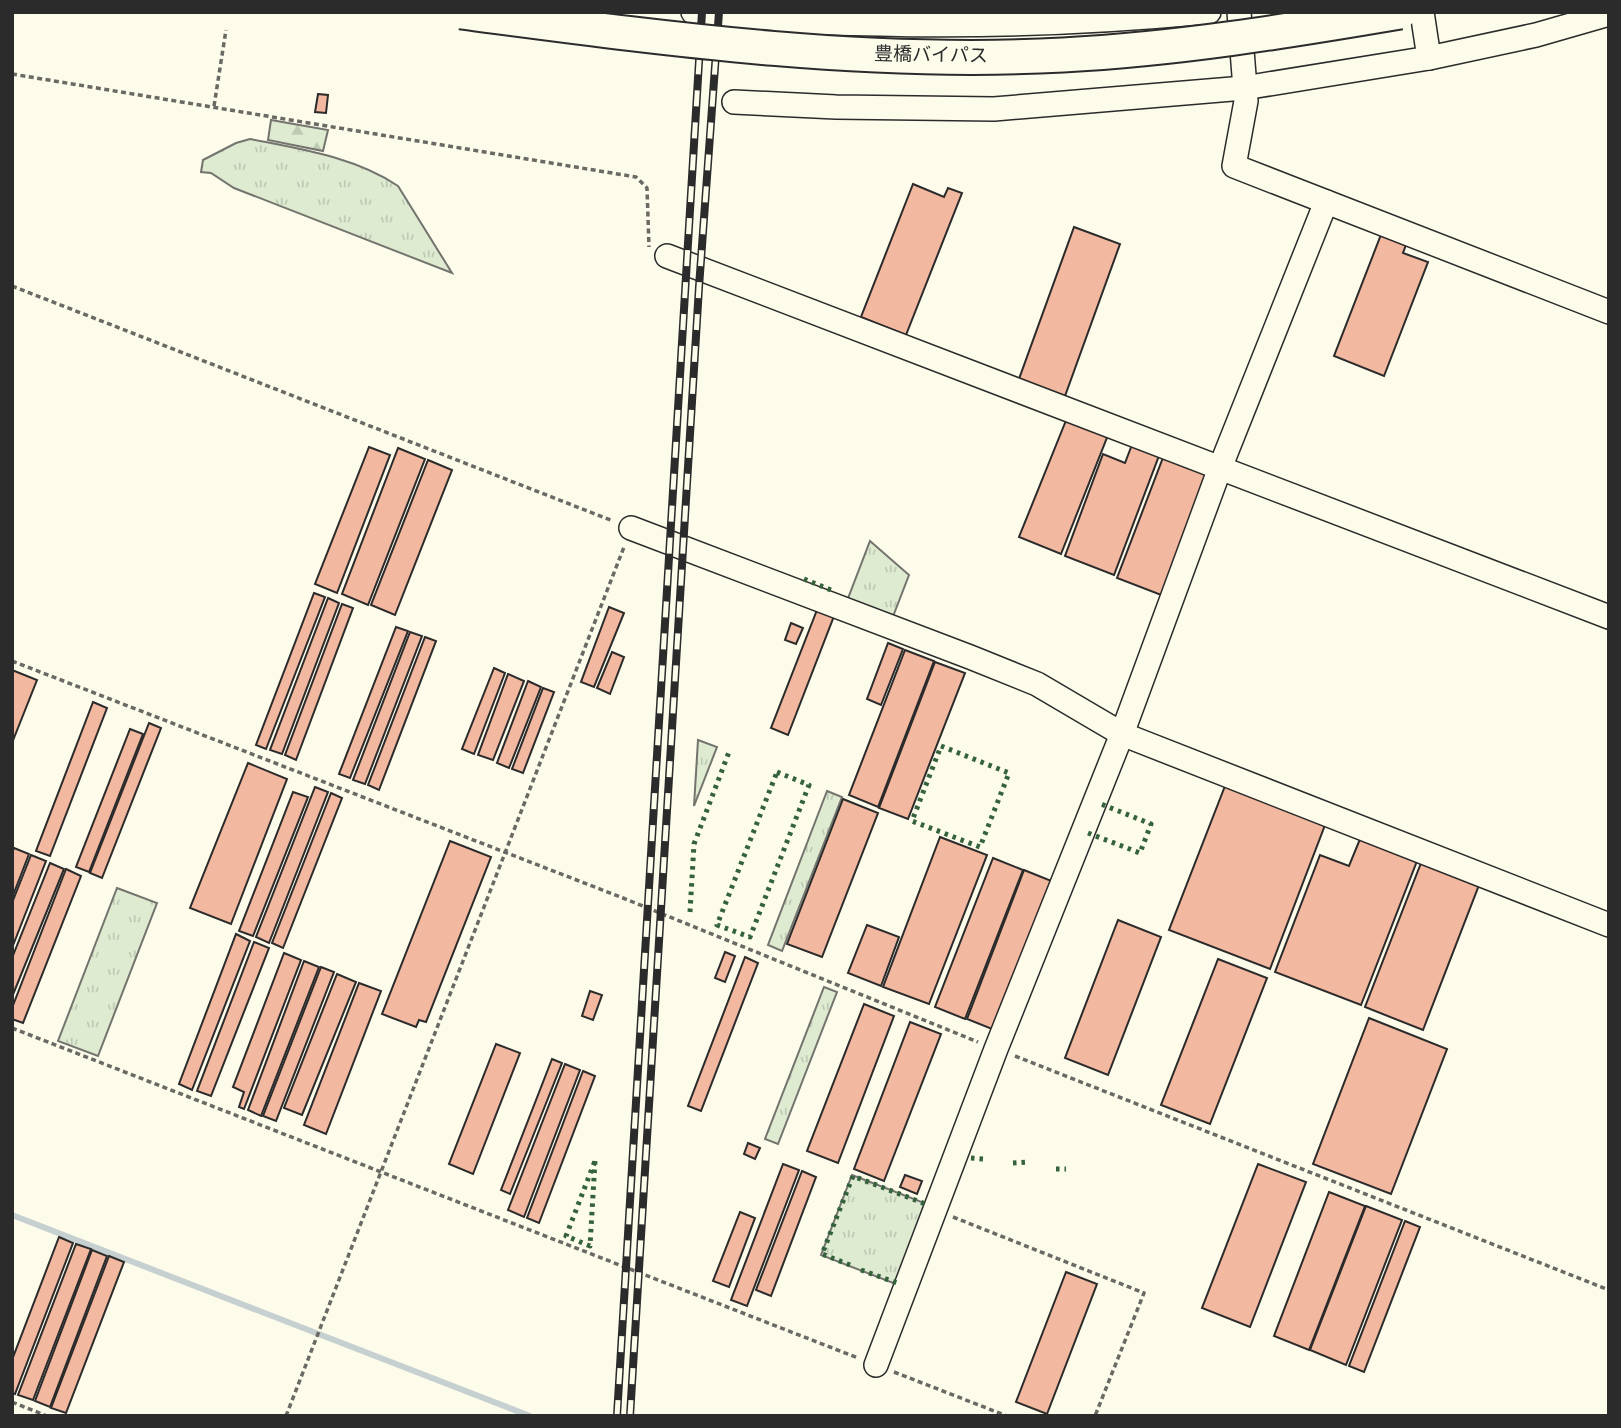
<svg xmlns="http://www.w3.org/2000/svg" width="1621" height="1428" viewBox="0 0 1621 1428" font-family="'Public Sans','Noto Sans JP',sans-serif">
<defs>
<pattern id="grass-tufts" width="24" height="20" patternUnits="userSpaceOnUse" patternTransform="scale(1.75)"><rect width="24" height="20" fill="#deebd1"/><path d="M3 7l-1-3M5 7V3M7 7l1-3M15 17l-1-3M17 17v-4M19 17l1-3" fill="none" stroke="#bfcab4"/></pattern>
<pattern id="forest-firs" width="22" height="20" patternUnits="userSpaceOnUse" patternTransform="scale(1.75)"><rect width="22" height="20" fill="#deebd1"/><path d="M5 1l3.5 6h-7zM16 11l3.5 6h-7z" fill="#bfcab4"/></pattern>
</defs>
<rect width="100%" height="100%" fill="#fdfbea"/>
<g fill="url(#grass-tufts)" stroke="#74746e" stroke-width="2">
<path d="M250,139C300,149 355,157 398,186L452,273L234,188L211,173L201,172L203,160L236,143Z"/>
<polygon points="870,541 909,575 892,619 847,601"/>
<polygon points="698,740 717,747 694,806"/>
<polygon points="827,791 842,797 782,951 768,945"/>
<polygon points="117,888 157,903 98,1056 58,1041"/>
<polygon points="824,987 837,992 778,1144 765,1139"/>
<polygon points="852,1175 932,1206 901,1286 821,1255"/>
</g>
<polygon fill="url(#forest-firs)" stroke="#74746e" stroke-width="2" points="271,120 328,130 323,151 268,140"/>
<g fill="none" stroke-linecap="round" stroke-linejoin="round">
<polyline stroke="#c7d0d0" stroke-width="6" points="12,1215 530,1416"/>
</g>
<g fill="#f2b8a0" stroke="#2b2b2b" stroke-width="2">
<polygon points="318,94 328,95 326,113 315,112"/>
<polygon points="913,184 944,197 948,188 962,193 906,335 861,317"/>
<polygon points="1074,227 1120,244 1065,396 1019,379"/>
<polygon points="1382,232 1407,242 1403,253 1428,262 1384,376 1334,356"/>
<polygon points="1067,418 1108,435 1061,554 1019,537"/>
<polygon points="1133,442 1160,453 1114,575 1065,556 1103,454 1125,463"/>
<polygon points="369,447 390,455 337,593 315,584"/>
<polygon points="398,448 425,459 368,605 342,594"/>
<polygon points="1164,455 1216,476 1169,598 1117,578"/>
<polygon points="428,460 452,470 395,615 371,605"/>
<polygon points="314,593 325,597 266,749 256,745"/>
<polygon points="328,598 339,603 282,754 270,750"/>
<polygon points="342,604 353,608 296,760 285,755"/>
<polygon points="609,607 624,613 594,687 581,682"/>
<polygon points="817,610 834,616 788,735 771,728"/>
<polygon points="791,623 803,628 796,644 785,640"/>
<polygon points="396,627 408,631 350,778 339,774"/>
<polygon points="410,632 422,636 365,784 353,780"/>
<polygon points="425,637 436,641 379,790 368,785"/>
<polygon points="888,643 903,649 881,705 867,699"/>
<polygon points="905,650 934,661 878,807 849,795"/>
<polygon points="612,652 624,657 610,694 597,688"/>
<polygon points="935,662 965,673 908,819 879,808"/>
<polygon points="494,668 505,673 474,754 462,749"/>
<polygon points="12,670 37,680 12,743"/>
<polygon points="508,674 524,681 493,760 478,755"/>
<polygon points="528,681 541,687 509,768 497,763"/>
<polygon points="543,688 554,692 523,773 512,769"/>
<polygon points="93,702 107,708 50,856 36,851"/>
<polygon points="149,723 161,728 102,878 90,873"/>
<polygon points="130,729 143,734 89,872 76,867"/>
<polygon points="248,763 287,779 231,924 190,908"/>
<polygon points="1225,786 1325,825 1270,969 1169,930"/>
<polygon points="315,787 328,792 269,943 256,937"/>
<polygon points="293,792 308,797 253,936 239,931"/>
<polygon points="331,793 342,798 283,948 272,943"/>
<polygon points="843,799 878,813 822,957 787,944"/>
<polygon points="940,837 987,855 929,1004 883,987"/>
<polygon points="1360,839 1417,861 1361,1005 1275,972 1320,855 1349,866"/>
<polygon points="450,841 491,857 426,1022 419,1020 416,1027 382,1014"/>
<polygon points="14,848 29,854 12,898 12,853"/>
<polygon points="31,855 46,861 12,948 12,903"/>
<polygon points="993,858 1023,870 965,1019 935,1007"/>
<polygon points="50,863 64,869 12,997 12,958"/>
<polygon points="1421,863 1479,885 1423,1030 1365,1007"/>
<polygon points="66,869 81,876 23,1023 12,1019 12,1008"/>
<polygon points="1024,870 1054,882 997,1031 967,1019"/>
<polygon points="1118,920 1161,937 1108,1075 1065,1058"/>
<polygon points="867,925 899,937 881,986 848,973"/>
<polygon points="236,934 250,941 192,1090 179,1084"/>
<polygon points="254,942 269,948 211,1096 197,1091"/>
<polygon points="725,952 735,956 725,982 715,978"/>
<polygon points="284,953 301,960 244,1109 239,1107 244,1092 233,1087"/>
<polygon points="745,957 758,963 701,1111 688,1106"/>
<polygon points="1218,959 1267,978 1210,1124 1161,1105"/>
<polygon points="304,961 319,967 261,1116 248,1110"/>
<polygon points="321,967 334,972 276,1121 263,1116"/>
<polygon points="337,974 356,982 302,1115 284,1108"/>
<polygon points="359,983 381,991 326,1134 304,1125"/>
<polygon points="590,991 602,995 593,1020 582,1016"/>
<polygon points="864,1004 894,1016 838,1163 807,1151"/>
<polygon points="1369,1018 1447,1049 1391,1194 1313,1164"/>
<polygon points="910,1022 941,1034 884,1181 854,1169"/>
<polygon points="496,1044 520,1053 473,1174 449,1164"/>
<polygon points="552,1059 562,1063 510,1194 501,1190"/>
<polygon points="565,1064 580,1070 524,1217 508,1210"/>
<polygon points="583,1071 595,1076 539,1223 527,1218"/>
<polygon points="748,1143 760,1148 755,1159 744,1154"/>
<polygon points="783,1164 799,1170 747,1306 731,1300"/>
<polygon points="1258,1164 1306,1182 1250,1327 1202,1308"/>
<polygon points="802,1171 816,1177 771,1296 756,1290"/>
<polygon points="905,1175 922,1181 917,1194 900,1187"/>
<polygon points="1329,1192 1365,1206 1309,1350 1274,1336"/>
<polygon points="1366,1206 1402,1220 1346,1365 1310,1350"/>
<polygon points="740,1212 755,1218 729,1287 713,1281"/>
<polygon points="1405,1221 1420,1227 1364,1372 1349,1366"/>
<polygon points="59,1237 73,1243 15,1394 12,1393 12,1360"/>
<polygon points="76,1244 91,1249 33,1400 18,1395"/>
<polygon points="92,1250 107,1256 50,1407 35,1401"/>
<polygon points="109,1256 124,1262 66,1413 51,1408"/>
<polygon points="1066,1272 1097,1284 1047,1414 1016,1402"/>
</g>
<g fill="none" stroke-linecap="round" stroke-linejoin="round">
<g stroke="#2b2b2b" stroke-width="26">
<g id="minor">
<path d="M693,12C755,21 817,23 879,24C990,27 1099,22 1209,12"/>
<polyline points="1239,12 1246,101 1234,166 1609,312"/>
<polyline points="1429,58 1536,35 1609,14"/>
<polyline points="734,102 836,107 994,109 1244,88 1429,58 1422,12"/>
<polyline points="667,256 1609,617"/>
<polyline points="631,528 970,657 1037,684 1122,734 1609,925"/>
<polyline points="876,1365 996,1049 1122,734 1220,468 1326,202"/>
</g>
</g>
<g stroke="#6a6964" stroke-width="3.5" stroke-dasharray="5 3.5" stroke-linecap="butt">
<polyline points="12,74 636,177 647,188 649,247"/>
<polyline points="214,106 226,30"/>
<polyline points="12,286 613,521"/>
<polyline points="12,661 623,898 978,1042"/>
<polyline points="12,1028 858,1358"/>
<polyline points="1015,1056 1609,1290"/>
<polyline points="953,1217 1144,1293 1095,1416"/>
<polyline points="894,1372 1007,1416"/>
<polyline points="12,1402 47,1416"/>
<polyline points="286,1416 624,547"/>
</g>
<use href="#minor" stroke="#fdfbea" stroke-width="23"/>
<g stroke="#2b2b2b" stroke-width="8">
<g id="rail">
<polyline points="617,1416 702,12"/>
<polyline points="630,1416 699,287 719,12"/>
</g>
</g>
<use href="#rail" stroke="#fdfbea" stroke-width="5" stroke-dasharray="16" stroke-linecap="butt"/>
<g stroke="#2b2b2b" stroke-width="37" stroke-linecap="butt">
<path id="highway-bridge" d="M461,12C660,38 862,66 1063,55C1177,49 1288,31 1400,12"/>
</g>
<use href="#highway-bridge" stroke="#fdfbea" stroke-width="33"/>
<g stroke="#34623c" stroke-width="5" stroke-dasharray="3.5 5" stroke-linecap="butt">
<polyline points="804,579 831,590"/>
<polygon points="941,746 1009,773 980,847 912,821"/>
<polygon points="777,772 809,785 750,937 717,925"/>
<polyline points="1088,833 1140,853 1151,824 1101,804"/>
<polyline points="690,912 694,844 729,752"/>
<polyline points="971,1158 983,1159"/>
<polygon points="595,1161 590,1246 566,1236"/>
<polyline points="1013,1163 1029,1162"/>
<polyline points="1056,1169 1066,1169"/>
<polyline points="850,1265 822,1254 853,1176 928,1205"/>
<polyline points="861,1270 900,1284"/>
</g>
</g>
<g text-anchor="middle" stroke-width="5" stroke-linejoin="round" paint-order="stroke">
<g font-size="19" fill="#2b2b2b" stroke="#fdfbea">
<text transform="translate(931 54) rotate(1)" y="7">豊橋バイパス</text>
</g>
</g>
<rect width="1621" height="1428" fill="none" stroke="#2b2b2b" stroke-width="28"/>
</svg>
